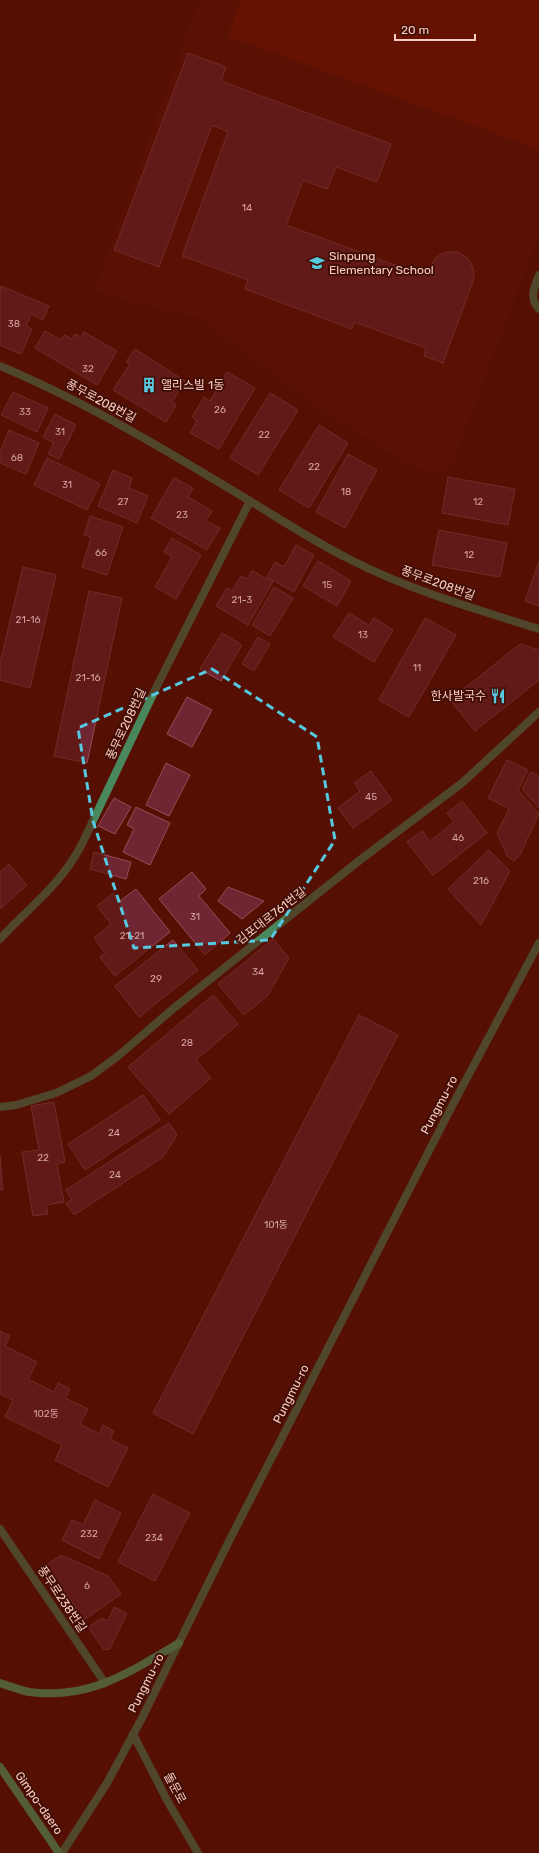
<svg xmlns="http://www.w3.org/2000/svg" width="539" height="1853" viewBox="0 0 539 1853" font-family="Rubik,'Noto Sans KR',sans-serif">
<rect width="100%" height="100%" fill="#551003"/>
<polygon fill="#611304" points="199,0 539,0 539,235 451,468 440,474 427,471 409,464 378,446 306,399 202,319 130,302 95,290"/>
<polygon fill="#781601" points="241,0 539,0 539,149 228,36"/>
<g fill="#6f2632" stroke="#984b55">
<polygon points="188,53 226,67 221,81 391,144 377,182 336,167 327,189 303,180 286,225 425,276 435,259 441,254 448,252 458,252 466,257 471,263 474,272 473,281 443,363 424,356 426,348 354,322 352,329 245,289 248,280 182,256 228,132 212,125 159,267 114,250"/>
<polygon points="1,286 49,306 43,320 31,314 26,326 32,329 21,354 0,345 0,290"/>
<polygon points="45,331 61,340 64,335 72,339 75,334 81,337 84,332 117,351 97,385 35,348"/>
<polygon points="135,349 185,381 172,402 176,405 166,422 113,390 130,364 126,362"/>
<polygon points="227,372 255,388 219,449 190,433 197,421 192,417 204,397 210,401"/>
<polygon points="13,392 48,408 37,432 1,415"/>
<polygon points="270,393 298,410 258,475 230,458"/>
<polygon points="55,414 76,425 59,459 48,454 54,443 43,437"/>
<polygon points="319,425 348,443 309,508 279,490"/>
<polygon points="9,430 39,443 26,474 0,463 0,452"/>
<polygon points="348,454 377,470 345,528 316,512"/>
<polygon points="47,458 100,484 87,510 34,485"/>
<polygon points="113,470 132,478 129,488 148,496 137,523 98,506"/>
<polygon points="448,477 515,489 508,525 442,513"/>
<polygon points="174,478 193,488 188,497 212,511 206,521 220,528 207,550 151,518"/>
<polygon points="90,516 123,527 107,575 82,567 91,537 84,535"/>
<polygon points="439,530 507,543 500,577 432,565"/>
<polygon points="172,538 201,555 176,599 155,587 172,557 164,552"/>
<polygon points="296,545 314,555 294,592 267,577 275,562 284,567"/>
<polygon points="318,561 351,581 337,606 303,586"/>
<polygon points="539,561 539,606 525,601"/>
<polygon points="23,567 56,575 30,688 0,680 0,663"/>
<polygon points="252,571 273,582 248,625 216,606 227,588 232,591 241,576 247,579"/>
<polygon points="274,587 293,598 270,636 252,625"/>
<polygon points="89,591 122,598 87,763 54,756"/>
<polygon points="349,613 369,625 374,618 393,630 374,662 333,637"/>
<polygon points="425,618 456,635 409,717 379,700"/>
<polygon points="222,633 242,645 221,681 200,669"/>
<polygon points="258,637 270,644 254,671 242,664"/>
<polygon points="520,644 539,650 539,680 475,731 450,700"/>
<polygon points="187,697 212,710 192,747 167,734"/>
<polygon points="507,760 528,770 518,790 539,814 520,855 514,861 508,857 497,833 509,809 488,798"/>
<polygon points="166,763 190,775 169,816 146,805"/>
<polygon points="371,771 392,800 353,828 338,808 360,791 354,783"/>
<polygon points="531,772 539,777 539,808 522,789"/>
<polygon points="114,798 131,807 115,834 98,826"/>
<polygon points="462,801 487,833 433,875 407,842 422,831 430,841 454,822 447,813"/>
<polygon points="136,807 170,823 150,865 123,852 134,829 127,825"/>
<polygon points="489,850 510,871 481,925 448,889"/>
<polygon points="94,852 131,862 126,879 90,869"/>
<polygon points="9,864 27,885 0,909 0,872"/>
<polygon points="192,872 206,889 199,896 230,933 205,955 159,899"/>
<polygon points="228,887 264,901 242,919 218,901"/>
<polygon points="136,889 170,932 115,976 100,957 105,953 94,938 111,924 97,906 113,893 120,901"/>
<polygon points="273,939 289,958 268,995 244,1015 218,984"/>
<polygon points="173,940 198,970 139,1017 115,986"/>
<polygon points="213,995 238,1024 196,1060 211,1078 169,1114 128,1067"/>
<polygon points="359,1015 398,1035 193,1434 153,1413"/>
<polygon points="143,1095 160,1120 85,1170 68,1144"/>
<polygon points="54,1102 65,1162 57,1164 64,1202 46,1205 48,1214 33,1216 22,1152 39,1150 31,1106"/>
<polygon points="169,1123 177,1135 163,1157 74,1215 66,1203 72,1200 66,1190"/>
<polygon points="0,1156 3,1190 0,1190"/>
<polygon points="0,1331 10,1336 5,1346 37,1362 28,1379 54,1392 58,1383 70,1389 65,1398 88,1409 80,1424 99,1434 103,1425 114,1431 110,1439 128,1448 108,1487 55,1460 62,1445 5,1417 13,1400 0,1394"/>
<polygon points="153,1494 190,1513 155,1581 118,1562"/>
<polygon points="95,1500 121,1513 99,1559 62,1540 72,1520 83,1525"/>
<polygon points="61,1555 108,1576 121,1594 84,1620 46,1565"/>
<polygon points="114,1607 127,1613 110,1649 104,1650 88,1627 102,1618 108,1621"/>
</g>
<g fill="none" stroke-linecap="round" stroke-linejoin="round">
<g stroke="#49875d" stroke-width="8">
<path d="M0,366C88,403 169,452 250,501C283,521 315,542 349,559C409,590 475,609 539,629"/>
<path d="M0,939C31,905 58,888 81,846L156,688L250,501"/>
<polyline points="0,1107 16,1105 56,1093 91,1076 118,1056 174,1008 360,860 462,783 539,712"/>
<polyline points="0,1529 105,1683"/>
<polyline points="133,1734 168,1802 198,1853"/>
</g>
<path stroke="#49875d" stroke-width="8" d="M539,275C534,287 529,299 539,309"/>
<polyline stroke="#49875d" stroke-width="8" points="62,1853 107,1783 142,1718 228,1543 451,1108 539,943"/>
<g stroke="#50ba77" stroke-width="8">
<path d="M0,1683C9,1686 20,1690 29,1692C90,1700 130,1672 179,1643"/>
<polyline points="0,1767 59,1853"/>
</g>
</g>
<path d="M0 0H539V1853H0ZM212,669L317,737L335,840L270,940L134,948L93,821L78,728Z" fill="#551003" fill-opacity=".55" fill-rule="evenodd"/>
<path fill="none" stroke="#56c9e1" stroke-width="3" stroke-dasharray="8 5" stroke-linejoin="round" d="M212,669L317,737L335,840L270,940L134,948L93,821L78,728Z"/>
<defs>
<g id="school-bare" transform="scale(1.2)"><path d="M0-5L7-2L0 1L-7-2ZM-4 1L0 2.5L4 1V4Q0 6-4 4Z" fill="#56c9e1" stroke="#430e05" stroke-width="2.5" paint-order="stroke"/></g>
<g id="building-bare" transform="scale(1.2)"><path d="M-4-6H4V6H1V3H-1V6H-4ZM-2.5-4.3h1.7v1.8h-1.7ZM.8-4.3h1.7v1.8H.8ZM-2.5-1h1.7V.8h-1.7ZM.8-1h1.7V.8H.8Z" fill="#56c9e1" stroke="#430e05" stroke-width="2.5" paint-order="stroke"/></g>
<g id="restaurant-bare" transform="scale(1.2)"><path d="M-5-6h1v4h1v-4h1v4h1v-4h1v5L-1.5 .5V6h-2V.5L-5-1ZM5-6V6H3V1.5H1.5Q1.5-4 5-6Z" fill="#56c9e1" stroke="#430e05" stroke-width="2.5" paint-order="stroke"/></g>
</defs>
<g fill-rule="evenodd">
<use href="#school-bare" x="317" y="263"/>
<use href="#building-bare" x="149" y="385"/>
<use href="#restaurant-bare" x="498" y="696"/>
</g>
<g text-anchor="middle" stroke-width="4" stroke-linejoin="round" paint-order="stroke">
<g font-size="10" fill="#d5a29e">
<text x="247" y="211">14</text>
<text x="14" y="327">38</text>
<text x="88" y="372">32</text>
<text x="220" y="413">26</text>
<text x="25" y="415">33</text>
<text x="60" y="435">31</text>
<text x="264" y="438">22</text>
<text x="17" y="461">68</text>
<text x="314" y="470">22</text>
<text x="67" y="488">31</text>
<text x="346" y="495">18</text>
<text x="123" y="505">27</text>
<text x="478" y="505">12</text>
<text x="182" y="518">23</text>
<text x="101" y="556">66</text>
<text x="469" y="558">12</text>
<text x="327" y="588">15</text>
<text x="242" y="603">21-3</text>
<text x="28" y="623">21-16</text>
<text x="363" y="638">13</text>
<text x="417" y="671">11</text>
<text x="88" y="681">21-16</text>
<text x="371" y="800">45</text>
<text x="458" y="841">46</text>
<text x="481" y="884">216</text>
<text x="195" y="920">31</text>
<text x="132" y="939">21-21</text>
<text x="258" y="975">34</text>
<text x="156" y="982">29</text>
<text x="187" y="1046">28</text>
<text x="114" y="1136">24</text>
<text x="43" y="1161">22</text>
<text x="115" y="1178">24</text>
<text x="276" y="1228">101동</text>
<text x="46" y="1417">102동</text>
<text x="89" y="1537">232</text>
<text x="154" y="1541">234</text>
<text x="87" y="1589">6</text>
</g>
<g font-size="12" fill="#f7ccc2" stroke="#430e05" text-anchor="start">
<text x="329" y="260">Sinpung<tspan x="329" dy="14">Elementary School</tspan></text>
<text x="161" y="389">앨리스빌 1동</text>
<text x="486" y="700" text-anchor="end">한사발국수</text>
</g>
<g font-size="12" fill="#f7ccc2" stroke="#430e05">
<text transform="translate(101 401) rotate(28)" y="4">풍무로208번길</text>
<text transform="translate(438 583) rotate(20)" y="4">풍무로208번길</text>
<text transform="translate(126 724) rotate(-65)" y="4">풍무로208번길</text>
<text transform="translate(271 916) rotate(-38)" y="4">김포대로761번길</text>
<text transform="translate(439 1105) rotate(-62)" y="4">Pungmu-ro</text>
<text transform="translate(291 1394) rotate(-63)" y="4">Pungmu-ro</text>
<text transform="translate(62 1599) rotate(56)" y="4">풍무로238번길</text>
<text transform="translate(146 1683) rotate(-63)" y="4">Pungmu-ro</text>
<text transform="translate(175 1788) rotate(62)" y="4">돌문로</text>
<text transform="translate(39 1803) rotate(55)" y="4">Gimpo-daero</text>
</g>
</g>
<path d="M395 34v6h80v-6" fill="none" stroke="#f7ccc2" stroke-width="2"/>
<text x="401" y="34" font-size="12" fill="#f7ccc2" stroke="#430e05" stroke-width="3" paint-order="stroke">20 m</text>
</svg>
